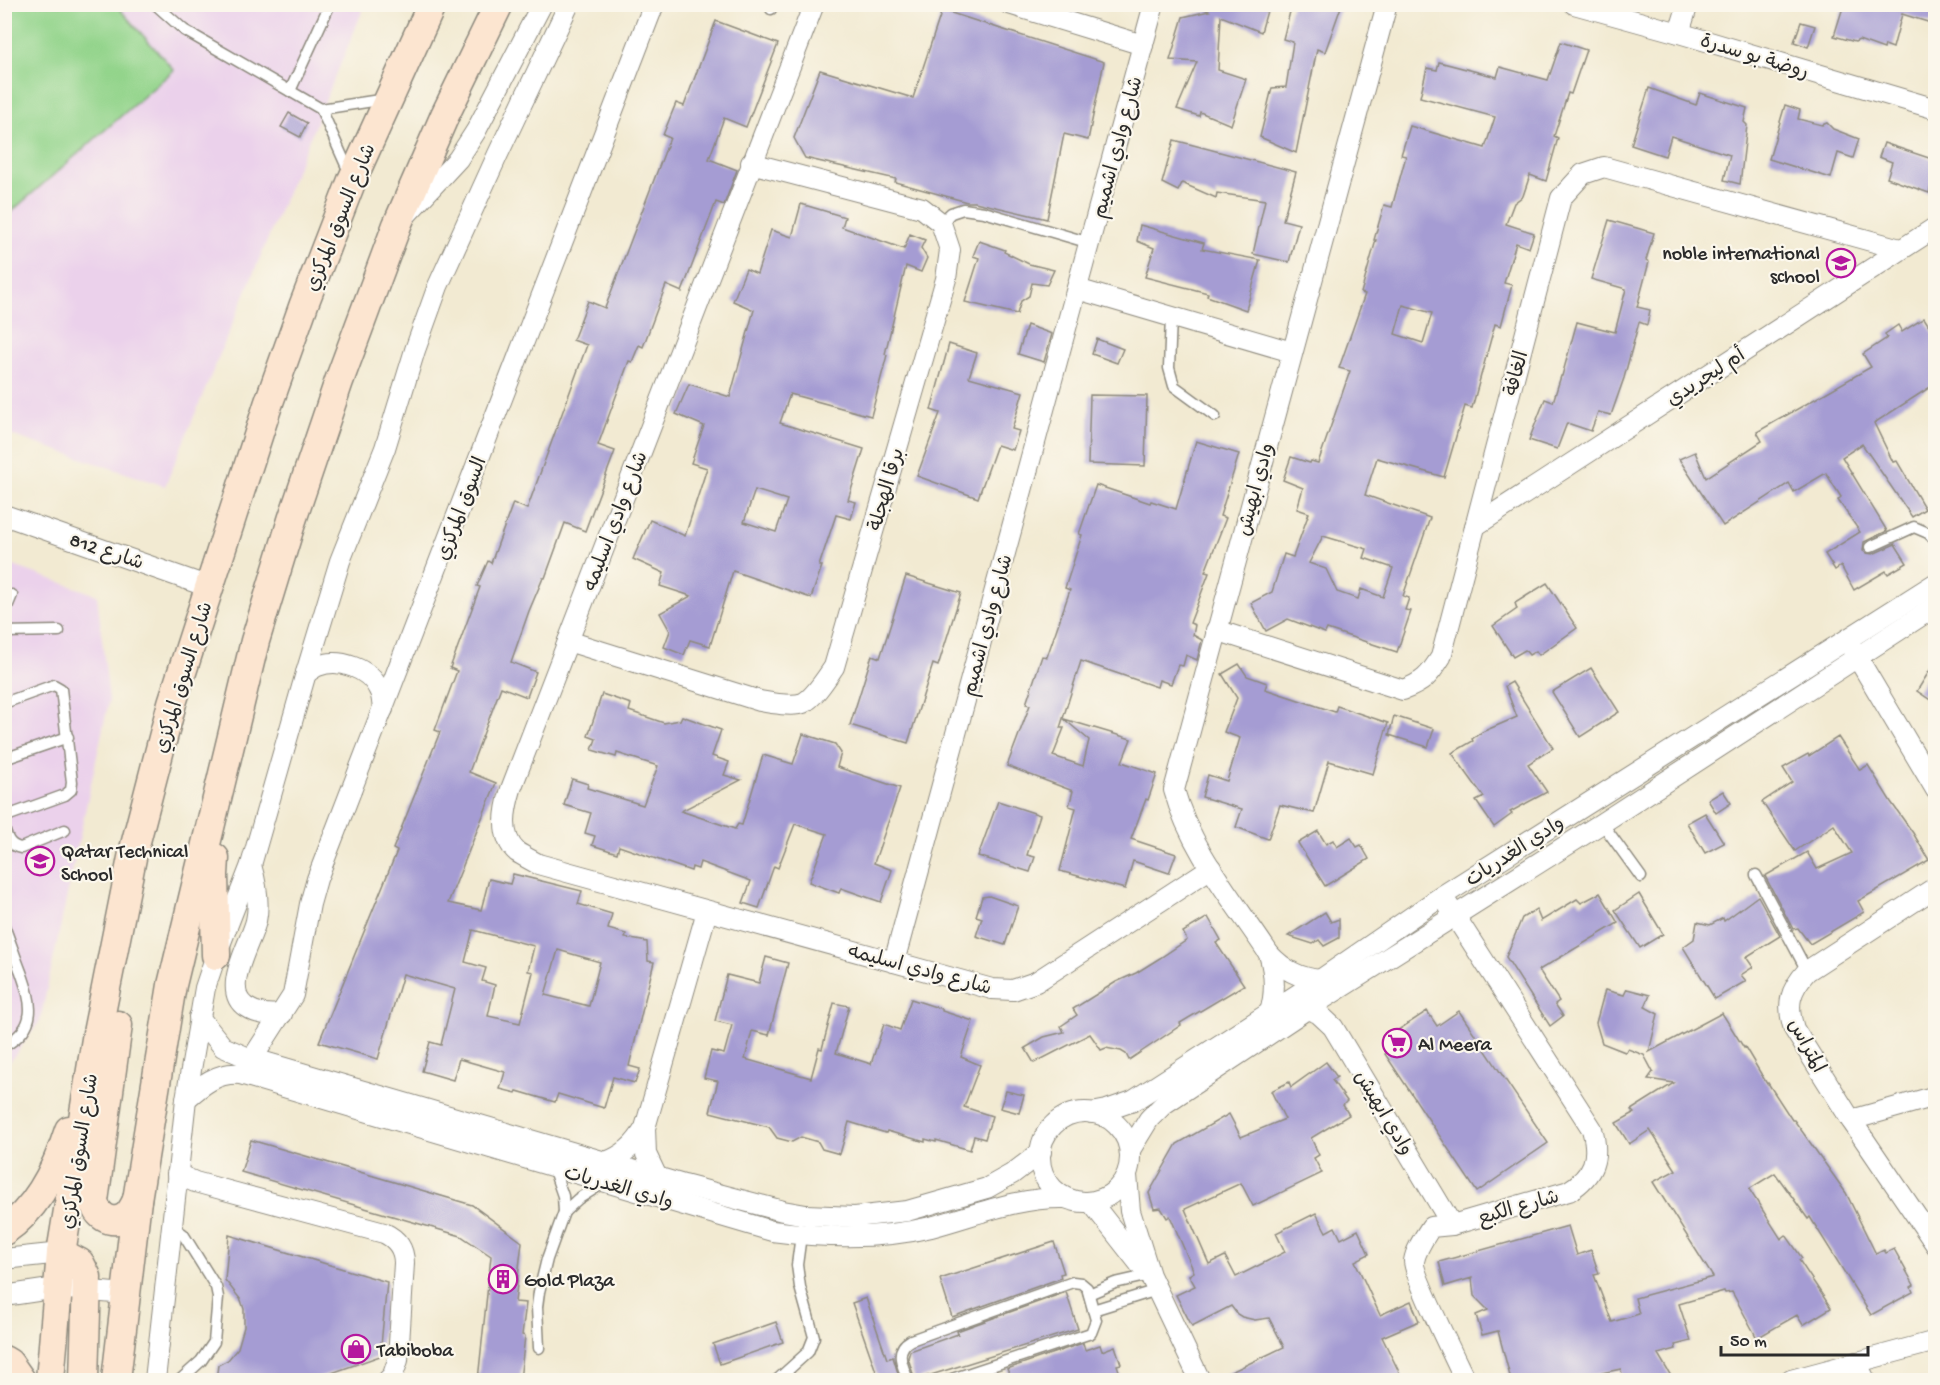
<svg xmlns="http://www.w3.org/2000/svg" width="1940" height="1385" viewBox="0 0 1940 1385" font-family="'Gochi Hand','Playpen Sans Arabic',sans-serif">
<rect width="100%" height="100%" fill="#fbf7ec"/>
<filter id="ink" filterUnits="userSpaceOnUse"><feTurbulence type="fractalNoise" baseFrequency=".0167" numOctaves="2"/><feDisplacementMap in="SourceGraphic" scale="12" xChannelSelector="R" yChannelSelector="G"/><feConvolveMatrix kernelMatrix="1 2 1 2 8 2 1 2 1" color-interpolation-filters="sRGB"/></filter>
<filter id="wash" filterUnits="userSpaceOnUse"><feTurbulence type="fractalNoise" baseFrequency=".008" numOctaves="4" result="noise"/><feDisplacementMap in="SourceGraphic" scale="24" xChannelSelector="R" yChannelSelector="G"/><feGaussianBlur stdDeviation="1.35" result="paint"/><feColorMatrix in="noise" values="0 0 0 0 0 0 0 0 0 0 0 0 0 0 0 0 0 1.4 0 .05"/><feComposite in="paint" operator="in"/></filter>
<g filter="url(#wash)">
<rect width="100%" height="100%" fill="#f2ead2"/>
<g fill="#ebd1eb">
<polygon points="5,5 365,5 165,486 5,433"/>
<polygon points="5,563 97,595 109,700 40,1021 5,1068"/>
</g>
<polygon fill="#93d48b" stroke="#5f805b" stroke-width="1.5" points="5,4 116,5 174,70 5,217"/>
<g id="blocks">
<g fill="#a59cd3" fill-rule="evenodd">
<polygon points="1194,4 1269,4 1261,32 1221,16 1218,70 1246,79 1231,125 1200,112 1199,116 1177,109 1197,62 1170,60 1183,17 1209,11"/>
<polygon points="1292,4 1342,4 1325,52 1317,49 1296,153 1260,137 1272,88 1286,87 1293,42 1283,39"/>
<polygon points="1844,4 1935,4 1935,10 1931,23 1902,14 1893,48 1885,45 1884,49 1859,40 1855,42 1834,36"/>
<polygon points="942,10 1104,62 1088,140 1064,134 1047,219 975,202 967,202 895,182 896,179 805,158 794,138 820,70 913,98"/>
<path d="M716,21L778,44L746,127L724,118L709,159L737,170L724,205L716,202L682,292L666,285L643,347L639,345L632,362L629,361L598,445L615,451L585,531L565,523L545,578H543L529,611L511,662L536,672L527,697L501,687L469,772L496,783L448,903L481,910L489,879L510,884L513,874L582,891L578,904L612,914L608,929L626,934L625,938L647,942L648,961L654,962L629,1066L640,1069L635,1083L613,1077L604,1108L558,1094L555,1102L517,1091L516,1093L500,1089L505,1072L459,1059L453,1080L422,1071L430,1042L441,1045L455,989L403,974L378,1059L319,1042L397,851L393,849L440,732L435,730L457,671L450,668L480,587L477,586L488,561L491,563L513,503L527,509L556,430L587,345L573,340L588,301L605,308L670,138L663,135L676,103L684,106ZM473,930L534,946L528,971L533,972L520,1023L488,1016L495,985L482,981L486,968L465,962ZM558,950L600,962L589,1006L545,995Z"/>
<polygon points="1801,22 1815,26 1808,47 1794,42"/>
<path d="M1561,42L1586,50L1571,94L1568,93L1554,136L1558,138L1546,181L1530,175L1523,196L1514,203L1506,224L1534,233L1529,248L1516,243L1504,283L1512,285L1501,326L1495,324L1472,408L1465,406L1444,477L1377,458L1365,495L1430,518L1403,596L1409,598L1405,610L1411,611L1397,652L1327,629L1325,633L1288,619L1266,631L1251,603L1272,592L1284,554L1293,557L1309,513L1297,509L1303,488L1283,480L1291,457L1310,463L1311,461L1318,463L1350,371L1339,368L1365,294L1361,293L1376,240H1374L1384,205L1392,207L1406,156L1401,155L1410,126L1485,148L1495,117L1420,97L1427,68L1437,70L1439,62L1497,77L1500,67L1548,80ZM1403,305L1432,313L1423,343L1395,334ZM1323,536L1367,549L1364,558L1393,568L1383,597L1361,589L1358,599L1337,592L1326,569L1309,563Z"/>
<polygon points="1649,88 1696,105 1700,93 1747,108 1744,122 1747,125 1740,184 1724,180 1730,155 1671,136 1665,156 1631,145"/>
<polygon points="1785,105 1800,110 1798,119 1822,125 1827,123 1833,129 1859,139 1853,158 1838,153 1831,178 1769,159"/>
<polygon points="289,113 307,123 300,137 281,127"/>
<polygon points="1174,140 1296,172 1283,220 1299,224 1289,262 1253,254 1265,200 1217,193 1216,198 1182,183 1178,191 1162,183"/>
<polygon points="1884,143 1935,160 1935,174 1929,193 1887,178 1892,162 1879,157"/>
<path d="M801,204L845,217L842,227L904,249L910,234L925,240L921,248L927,258L921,272L906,266L885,354L887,355L871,416L790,394L780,423L864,449L848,500L856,502L851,519L836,515L819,566H822L811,598L733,571L710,646L690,640L684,655L664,647L670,631L660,613L691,596L660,586L664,573L633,559L650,520L685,536L707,468L691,463L704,426L676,414L689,384L730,397L754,310L733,301L746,269L757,274L771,230L792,237ZM755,490L787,500L776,532L744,522Z"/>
<polygon points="1609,220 1654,233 1646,260 1649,262 1637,307 1650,310 1647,325 1639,322 1624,378 1611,415 1598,412 1591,431 1567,423 1557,449 1529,440 1545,399 1553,402 1561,376 1562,376 1577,322 1615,332 1626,289 1591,279"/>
<polygon points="1140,225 1204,243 1202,249 1260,260 1246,310 1207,296 1208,293 1145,277 1154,248 1137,241"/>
<polygon points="979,241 1005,250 1004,252 1029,264 1054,270 1047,285 1032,283 1029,296 1021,301 1017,314 965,302 979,258 973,256"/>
<polygon points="1924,318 1935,335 1935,384 1874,423 1893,462 1897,461 1925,509 1912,517 1862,444 1842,457 1887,531 1864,542 1863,551 1866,553 1873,554 1895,544 1907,563 1888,574 1886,571 1854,590 1841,566 1835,570 1825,554 1860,532 1838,500 1841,497 1826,473 1794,492 1789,483 1723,526 1679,459 1695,452 1706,478 1762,441 1757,432 1871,367 1863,354 1887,338 1885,334 1898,325 1902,332"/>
<polygon points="1027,325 1052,334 1044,362 1018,354"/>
<polygon points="1097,339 1123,349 1117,363 1092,354"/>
<polygon points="949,344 977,353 969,377 1023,392 1012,429 1019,431 1013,450 997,445 978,498 917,476 940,413 931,410"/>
<polygon points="1090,395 1147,396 1145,466 1088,464"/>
<polygon points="1196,441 1239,454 1220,516 1226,518 1205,572 1209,573 1190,623 1195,625 1193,635 1202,640 1197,660 1186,655 1183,666 1178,665 1171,684 1159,680 1157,687 1081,661 1060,728 1064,728 1053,756 1083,766 1089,740 1064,719 1131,739 1122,762 1157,774 1148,800 1146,799 1131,839 1176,854 1169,873 1133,861 1125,889 1060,871 1076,808 1069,806 1073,791 1007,766 1030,705 1026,704 1042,656 1047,657 1070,590 1065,588 1082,535 1079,534 1096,485 1150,503 1151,501 1176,509"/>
<polygon points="906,576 961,593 938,666 933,664 908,743 850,725 872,655 880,658"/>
<polygon points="1547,583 1577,628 1539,655 1536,651 1529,655 1525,650 1513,657 1493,626 1517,609 1515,603"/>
<polygon points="1935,662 1935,703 1917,691"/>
<polygon points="1239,664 1247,676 1267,683 1265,689 1335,712 1337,706 1388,723 1373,774 1329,761 1314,813 1280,805 1268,839 1236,827 1242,809 1202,797 1208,775 1227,781 1240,738 1224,732 1237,698 1222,674"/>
<polygon points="1591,668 1619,712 1580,737 1552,692"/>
<polygon points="1512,682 1553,748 1528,764 1547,792 1510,812 1512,814 1494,827 1476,801 1484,797 1452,753 1473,741 1472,739 1482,732 1517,717 1505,686"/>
<polygon points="602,694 631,704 629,711 664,723 680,720 682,716 721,730 712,756 729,762 724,775 741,780 681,811 735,829 738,824 742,825 763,755 793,764 803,734 835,744 841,753 837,767 900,788 874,863 892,870 881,902 841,888 839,893 809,882 827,834 795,824 778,868 774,866 759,908 743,903 751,881 700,862 698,869 692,867 691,871 619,846 617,853 592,845 595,836 585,833 591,813 564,805 572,779 588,784 587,788 643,805 658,766 617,753 616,757 592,750 596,739 588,736"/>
<polygon points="1394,716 1434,729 1428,747 1389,735"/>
<polygon points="1838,737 1860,770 1868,765 1891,802 1913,833 1929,860 1858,901 1864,912 1810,944 1798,928 1793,929 1765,876 1807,852 1817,869 1852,853 1834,825 1795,851 1762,802 1792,782 1783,768 1808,754 1809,756"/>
<polygon points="1723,791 1731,803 1716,813 1708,800"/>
<polygon points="998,801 1040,815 1027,855 1035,857 1030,872 978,856"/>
<polygon points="1705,813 1724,843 1705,853 1687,823"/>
<polygon points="1318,831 1326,844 1333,840 1337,847 1351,838 1357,847 1361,845 1369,859 1325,886 1298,843"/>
<polygon points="1600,893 1618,923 1539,970 1559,1001 1555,1004 1563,1016 1550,1026 1506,957 1522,918 1536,909 1541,921 1577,899 1581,903"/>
<polygon points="1639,894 1663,934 1640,948 1615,910"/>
<polygon points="989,896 1018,906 1005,945 976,936 982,918 976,916 982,897"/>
<polygon points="1758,896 1780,936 1746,957 1753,967 1741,975 1746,981 1715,999 1683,947 1694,939 1697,922 1710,925 1723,918 1724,921"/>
<polygon points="1325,912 1331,922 1339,919 1339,938 1324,946 1319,940 1313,944 1288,936"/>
<polygon points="1208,917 1221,940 1216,943 1244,985 1180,1023 1181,1025 1129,1060 1126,1054 1121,1051 1106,1048 1101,1050 1090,1034 1034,1063 1025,1048 1044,1037 1064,1032 1061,1026 1077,1015 1073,1009 1116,982 1136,973 1160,958 1187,940 1183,932"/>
<polygon points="766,957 788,963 769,1035 752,1031 745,1059 811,1078 819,1048 822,1049 834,1003 849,1006 836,1053 871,1064 884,1024 900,1030 911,999 942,1009 942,1011 973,1021 961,1057 980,1065 964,1107 992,1116 985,1139 974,1136 970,1150 936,1140 936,1142 925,1139 925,1142 887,1131 886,1133 849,1122 840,1154 822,1149 818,1142 801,1137 792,1142 777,1138 769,1127 710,1112 718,1081 704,1078 711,1051 724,1054 732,1025 715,1021 727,975 759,983"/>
<polygon points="1627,989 1650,995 1645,1007 1658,1014 1649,1052 1722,1013 1744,1048 1745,1047 1767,1084 1768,1083 1792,1120 1794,1120 1846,1193 1876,1254 1884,1250 1886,1253 1894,1249 1914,1285 1911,1287 1913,1292 1871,1315 1810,1217 1808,1219 1775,1173 1749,1189 1781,1239 1786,1235 1802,1258 1799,1260 1831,1308 1803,1325 1797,1315 1757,1338 1732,1292 1725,1293 1724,1291 1679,1304 1691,1341 1675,1345 1676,1349 1658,1354 1671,1376 1658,1380 1623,1380 1621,1369 1569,1380 1511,1380 1498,1331 1482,1335 1476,1315 1488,1310 1474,1296 1472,1278 1445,1286 1439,1262 1568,1226 1577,1255 1591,1250 1599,1274 1594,1275 1612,1322 1639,1314 1635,1298 1713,1277 1653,1182 1676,1170 1650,1130 1629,1144 1616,1123 1634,1113 1631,1110 1674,1083 1648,1079 1653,1072 1644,1055 1628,1049 1625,1052 1602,1043 1596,1023 1605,990 1624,995"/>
<polygon points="1427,1011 1437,1026 1459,1011 1548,1143 1477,1192 1385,1054 1396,1047 1389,1036"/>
<polygon points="1326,1062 1337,1077 1332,1080 1347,1101 1343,1105 1349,1115 1311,1138 1319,1155 1314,1158 1322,1173 1253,1206 1241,1183 1185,1209 1209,1264 1225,1256 1236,1277 1285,1252 1276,1233 1316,1213 1326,1232 1335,1227 1341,1239 1358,1230 1369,1254 1355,1261 1380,1315 1411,1301 1419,1321 1382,1337 1403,1380 1214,1380 1284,1347 1269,1318 1255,1320 1242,1317 1237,1314 1231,1306 1192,1326 1176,1295 1195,1286 1189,1275 1194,1272 1170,1216 1167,1218 1161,1208 1154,1209 1149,1193 1177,1144 1229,1114 1241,1137 1285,1119 1271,1091 1289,1082 1291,1087"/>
<polygon points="1006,1091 1024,1095 1019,1113 1000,1108"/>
<polygon points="251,1140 472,1205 522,1242 515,1302 526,1303 522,1335 525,1336 520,1380 478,1380 491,1256 461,1236 241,1172"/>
<polygon points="229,1235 387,1282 380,1356 312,1380 216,1380 218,1365 228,1360 238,1348 244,1327 244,1309 241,1300 225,1280"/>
<polygon points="1054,1242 1064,1273 1060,1274 1061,1278 952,1317 940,1279"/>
<polygon points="1066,1292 1078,1329 915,1380 908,1358 910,1351 958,1334 957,1331"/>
<polygon points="866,1298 887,1359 893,1357 900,1380 879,1380 852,1303"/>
<polygon points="776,1322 783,1342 720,1364 713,1344"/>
<polygon points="1083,1343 1085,1350 1100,1345 1102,1351 1115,1346 1121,1364 1117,1365 1122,1380 1012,1380 1007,1369"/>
</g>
</g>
</g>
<g filter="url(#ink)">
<use href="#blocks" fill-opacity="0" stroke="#8e8a7e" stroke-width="1.5"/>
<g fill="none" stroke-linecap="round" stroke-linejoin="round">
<g stroke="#8e8a7e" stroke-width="13">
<g id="lane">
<polyline points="155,4 184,30 321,109 350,174"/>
<polyline points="771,9 773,4"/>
<polyline points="290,91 330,4"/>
<polyline points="321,109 386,99"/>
<polyline points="941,223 951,213 963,209 984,212 1090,243"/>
<polyline points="1171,317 1169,368 1174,386 1215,416"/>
<polyline points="1870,547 1914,527 1928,533 1936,541"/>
<polyline points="4,614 12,595"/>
<polyline points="4,632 59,631"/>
<polyline points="4,703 54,685 61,689 72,782 71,790 65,795 4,817"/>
<polyline points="4,759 68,737"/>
<polyline points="1602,823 1641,877"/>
<path d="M4,828C7,839 10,846 21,848L65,830"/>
<polyline points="1756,875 1807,971"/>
<path d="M4,926C10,941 15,957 21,972C32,1003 39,1027 4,1046"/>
<polyline points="564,1212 578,1199 605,1182"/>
<polyline points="172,1227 183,1234 216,1287 218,1297 214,1342 201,1361 180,1380"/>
<polyline points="1089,1294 1115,1283 1150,1275"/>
<polyline points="1093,1310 1157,1290"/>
<polyline points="539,1348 537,1307 539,1292 547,1259 564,1212 563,1196 553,1167"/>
<polyline points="777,1380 808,1352 814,1337 800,1287 797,1265 801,1235"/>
<path d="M908,1380C903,1366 893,1350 911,1340L1073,1282L1081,1283L1087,1288L1096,1320L1091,1333L949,1380"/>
</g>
</g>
<g stroke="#8e8a7e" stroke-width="22">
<g id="street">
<path d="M814,4L511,789C505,809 499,836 517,852C523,856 531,860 538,864L992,989L1013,990L1036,982L1211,868"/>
<polyline points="1009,4 1143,45"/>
<polyline points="1574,4 1679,33 1936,109"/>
<polyline points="1679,33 1688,4"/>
<polyline points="407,214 458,159 476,131 542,4"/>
<polyline points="1077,289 1292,352"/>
<polyline points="4,515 209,587"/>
<polyline points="1475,526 1936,227"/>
<path d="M1216,630L1403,690C1424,682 1429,676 1441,657L1561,198L1583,174L1604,167L1900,249"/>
<path d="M568,641L760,701C771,703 793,707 803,703C814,698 827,677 834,667L946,279L950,250L941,223L922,208L751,163"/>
<polyline points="1850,645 1936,790"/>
<path d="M306,673C310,671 314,667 318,666C339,658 370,668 379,690C382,695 382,703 383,709"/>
<path d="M251,865C256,882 260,903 256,921C251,943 220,990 246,1007C258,1015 269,1015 282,1014"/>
<path d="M1936,887L1807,971C1790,990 1786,1004 1794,1029L1851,1120L1936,1245"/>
<path d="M1448,905L1592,1129C1600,1158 1594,1175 1569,1191L1452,1225L1431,1227C1424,1238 1416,1249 1414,1261C1412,1272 1457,1363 1465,1380"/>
<path d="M1269,954C1275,974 1276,992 1270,1012"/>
<polyline points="894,962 1154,4"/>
<path d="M1320,980C1299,978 1284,970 1269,954C1235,902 1191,851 1174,790L1387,4"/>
<polyline points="1307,1009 1318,1013 1333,1027 1452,1225"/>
<polyline points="199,1017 223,1047 244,1056 684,1185 783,1211 806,1215 855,1217 907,1211 987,1188 1012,1174 1041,1152"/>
<polyline points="252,1059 293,995 310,904 317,879 654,4"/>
<path d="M186,1099C202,1085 217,1072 240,1074L772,1231C825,1238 879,1240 931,1227C976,1215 1018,1197 1065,1198"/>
<circle cx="1085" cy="1157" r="45"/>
<polyline points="1092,1113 1107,1110 1133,1101 1320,980 1442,896 1936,583"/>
<polyline points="1851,1120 1936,1096"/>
<polyline points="645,1128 646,1154 657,1177"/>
<polyline points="1130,1150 1149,1119 1164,1104 1307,1009 1602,823 1936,606"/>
<path d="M606,1162C624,1155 635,1145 645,1128L707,911"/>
<path d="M177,1174L195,1182L384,1233C397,1239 404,1249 404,1263L398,1360L393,1375L388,1380"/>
<polyline points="1127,1175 1130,1211 1150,1275 1200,1380"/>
<polyline points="1091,1202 1142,1267"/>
<polyline points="4,1259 61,1253"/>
<polyline points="4,1296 57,1288 125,1294"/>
<polyline points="1856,1362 1865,1380"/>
<polyline points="155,1380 186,1099 205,988 216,955 251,865 306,673 340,561 385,448 415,350 438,286 498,154 569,4"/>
<polyline points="1791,1380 1936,1341"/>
</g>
</g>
<g stroke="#8e8a7e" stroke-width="31">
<g id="secondary">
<polyline points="215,858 214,875 216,955"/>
<path d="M118,1025L94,1201C96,1215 111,1226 125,1217C131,1213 134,1206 137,1200"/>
<path d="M4,1231C38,1208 57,1168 69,1130"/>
<polyline points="61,1253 80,1263 87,1277 84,1380"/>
<polyline points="4,1360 9,1363 21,1380"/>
<polyline points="50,1380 61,1253 97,1033 133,853 172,703 268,405 304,304 352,180 432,4"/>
<polyline points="116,1380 137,1200 172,985 255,641 292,520 339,381 397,225 445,115 499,4"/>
</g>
</g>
<use href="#lane" stroke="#fff" stroke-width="10"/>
<use href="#street" stroke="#fff" stroke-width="20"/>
<use href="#secondary" stroke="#fce5d0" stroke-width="28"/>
</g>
</g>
<defs>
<g id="school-ring" transform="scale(1.5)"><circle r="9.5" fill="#fbf7ec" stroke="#b5179e" stroke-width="1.5"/><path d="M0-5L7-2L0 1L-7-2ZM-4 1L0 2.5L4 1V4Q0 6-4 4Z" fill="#b5179e"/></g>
<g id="supermarket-ring" transform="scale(1.5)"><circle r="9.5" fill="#fbf7ec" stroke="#b5179e" stroke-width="1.5"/><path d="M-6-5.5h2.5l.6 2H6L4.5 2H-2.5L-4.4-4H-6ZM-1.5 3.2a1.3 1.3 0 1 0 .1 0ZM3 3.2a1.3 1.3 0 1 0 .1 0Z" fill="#b5179e"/></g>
<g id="building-ring" transform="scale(1.5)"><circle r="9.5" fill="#fbf7ec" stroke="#b5179e" stroke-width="1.5"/><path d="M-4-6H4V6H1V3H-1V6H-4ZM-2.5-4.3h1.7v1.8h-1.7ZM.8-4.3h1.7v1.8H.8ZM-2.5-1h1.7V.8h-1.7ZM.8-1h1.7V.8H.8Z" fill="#b5179e"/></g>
<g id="shop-ring" transform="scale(1.5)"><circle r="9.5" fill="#fbf7ec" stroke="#b5179e" stroke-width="1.5"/><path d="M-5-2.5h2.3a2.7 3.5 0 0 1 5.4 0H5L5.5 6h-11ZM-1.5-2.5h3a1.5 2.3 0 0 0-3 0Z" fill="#b5179e"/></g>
</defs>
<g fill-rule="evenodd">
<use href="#school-ring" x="1841" y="263"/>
<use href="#school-ring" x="40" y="861"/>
<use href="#supermarket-ring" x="1397" y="1043"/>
<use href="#building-ring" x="503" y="1279"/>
<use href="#shop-ring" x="356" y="1349"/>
</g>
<g text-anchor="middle" stroke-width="4.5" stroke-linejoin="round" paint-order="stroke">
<g font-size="20" fill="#2b2b2b" stroke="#fbf7ec">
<text transform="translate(1755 55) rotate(17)" y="7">روضة بو سدرة</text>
<text transform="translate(1116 147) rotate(-75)" y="7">شارع وادي اشميم</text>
<text transform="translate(339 217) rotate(-68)" y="7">شارع السوق المركزي</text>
<text transform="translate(1515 373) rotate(-75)" y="7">الغافة</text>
<text transform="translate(1705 376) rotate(-33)" y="7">أم ليجريدي</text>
<text transform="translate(885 489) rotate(-74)" y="7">برقا الهجلة</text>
<text transform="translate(1254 489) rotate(-75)" y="7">وادي ابهيش</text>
<text transform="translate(460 508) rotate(-69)" y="7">السوق المركزي</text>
<text transform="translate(614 521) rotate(-69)" y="7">شارع وادي اسليمه</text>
<text transform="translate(107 550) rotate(19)" y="7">شارع 812</text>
<text transform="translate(986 625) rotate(-75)" y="7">شارع وادي اشميم</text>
<text transform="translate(182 677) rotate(-73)" y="7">شارع السوق المركزي</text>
<text transform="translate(1514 850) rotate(-33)" y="7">وادي الغدريات</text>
<text transform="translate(920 968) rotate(15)" y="7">شارع وادي اسليمه</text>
<text transform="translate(1808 1045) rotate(62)" y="7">المتراس</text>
<text transform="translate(1385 1112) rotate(59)" y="7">وادي ابهيش</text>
<text transform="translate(78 1151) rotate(-81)" y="7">شارع السوق المركزي</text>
<text transform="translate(619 1186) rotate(16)" y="7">وادي الغدريات</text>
<text transform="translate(1518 1206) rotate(-16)" y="7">شارع الكبع</text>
</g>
<g font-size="20" fill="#2b2b2b" stroke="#fbf7ec" text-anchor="start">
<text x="1820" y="259" text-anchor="end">noble international<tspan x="1820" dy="23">school</tspan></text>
<text x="61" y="857">Qatar Technical<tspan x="61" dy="23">School</tspan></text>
<text x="1418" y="1050">Al Meera</text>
<text x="524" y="1286">Gold Plaza</text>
<text x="377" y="1356">Tabiboba</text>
</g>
</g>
<rect width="1940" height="1385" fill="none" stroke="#fbf7ec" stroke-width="24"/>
<path d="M1721 1346v9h147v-9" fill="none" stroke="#2b2b2b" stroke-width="3"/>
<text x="1730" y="1346" font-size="18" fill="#2b2b2b" stroke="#fbf7ec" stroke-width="4.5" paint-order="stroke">50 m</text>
</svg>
